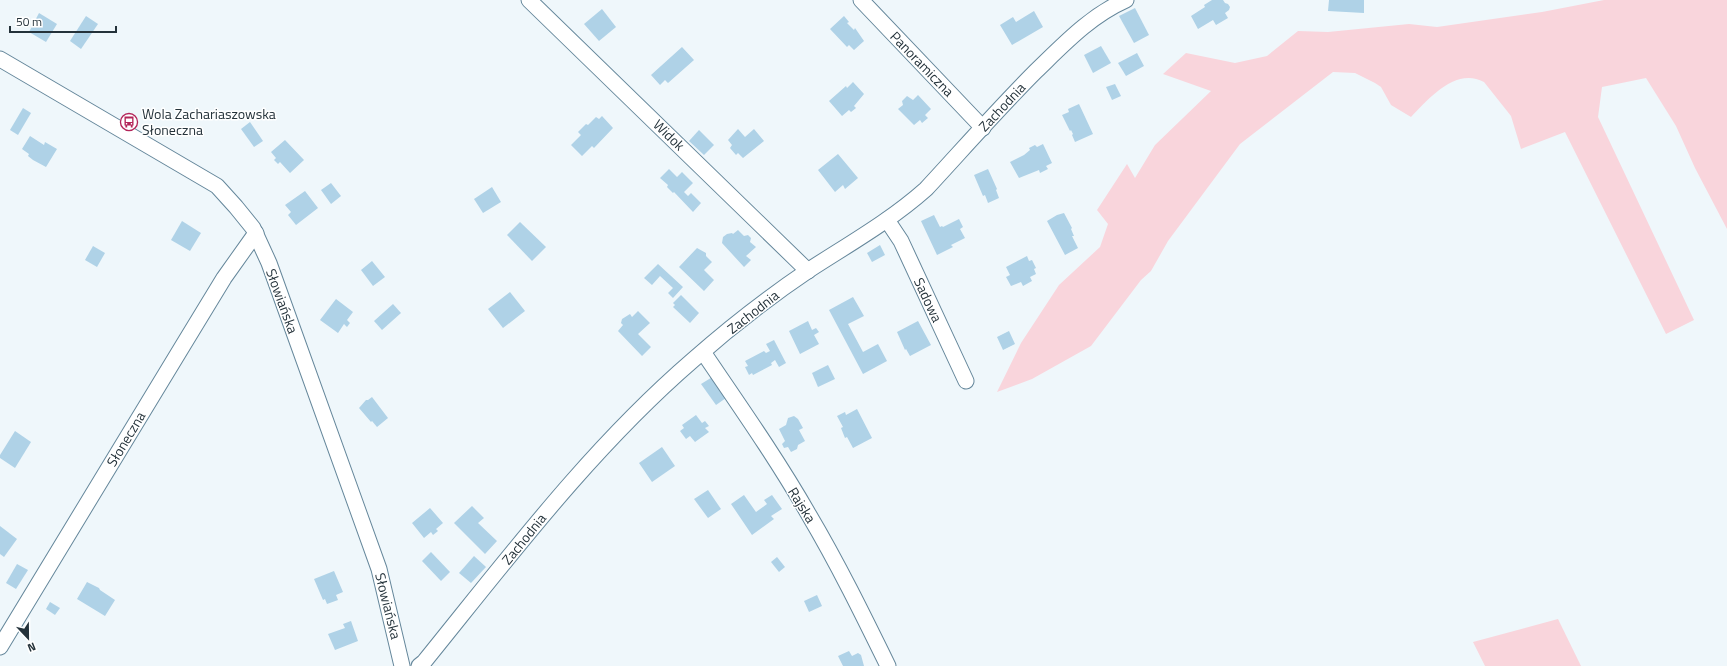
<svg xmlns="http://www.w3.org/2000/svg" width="1727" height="666" viewBox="0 0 1727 666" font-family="'Titillium Web',sans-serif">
<rect width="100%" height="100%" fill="#eff7fb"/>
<g fill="#f9d5dc">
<path d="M1604,0H1727V229L1695,168L1676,126L1646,78L1602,87L1598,117L1694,320L1666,334L1565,132L1521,149L1511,116L1484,82C1455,67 1429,99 1411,117L1391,105L1381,87L1375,83L1355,73L1333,72L1240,144L1168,241L1151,271L1141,280L1091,346L1032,379L997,392L1021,343L1059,285L1100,247L1108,224L1097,210L1127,164L1135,178L1155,145L1211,91L1163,74L1186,53L1235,63L1267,56L1298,31L1328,32L1409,24L1437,27L1542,12Z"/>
<polygon points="1558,619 1581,666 1485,666 1473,642"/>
</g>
<g fill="#afd2e7">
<polygon points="1212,0 1223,0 1225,3 1228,4 1230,7 1229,10 1225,13 1228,18 1216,25 1213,20 1198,29 1191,16 1205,7 1204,5"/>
<polygon points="1329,0 1364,0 1364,13 1328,11"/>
<polygon points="1135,8 1149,35 1134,43 1119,16"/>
<polygon points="602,9 616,27 599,41 584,24"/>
<polygon points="1034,11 1043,27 1012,45 1000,25 1013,17 1016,22"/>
<polygon points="39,13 57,24 46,42 29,32"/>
<polygon points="86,16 98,24 81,49 70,41"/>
<polygon points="844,16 849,22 847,23 854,30 855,28 864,41 854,50 849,45 847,47 830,29"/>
<polygon points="1101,46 1111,63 1093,73 1084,55"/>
<polygon points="682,47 694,60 668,83 665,80 660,85 651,75"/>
<polygon points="1137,53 1144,66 1126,76 1118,63"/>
<polygon points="853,82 864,94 854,106 856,108 851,112 849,110 842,116 829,101 846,86 847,88"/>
<polygon points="1115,84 1121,96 1112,100 1106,87"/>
<polygon points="918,95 931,109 925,115 928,118 922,123 920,120 914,125 898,109 903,105 902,101 907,96 913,100"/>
<polygon points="1079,104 1093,134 1075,142 1072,135 1073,134 1071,130 1070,131 1062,115 1069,112 1068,109"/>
<polygon points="23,108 31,113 18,135 10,130"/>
<polygon points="602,116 613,128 594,148 592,146 582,156 571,145 581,135 578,132 586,124 588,125 596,117 599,119"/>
<polygon points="250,122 263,141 254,147 241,129"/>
<polygon points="738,129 745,137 754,129 764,141 743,158 738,153 736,155 730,148 732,145 728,140"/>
<polygon points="699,130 714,145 704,155 689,141"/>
<polygon points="30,136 44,145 45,142 57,149 46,167 33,160 28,156 29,154 22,149"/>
<polygon points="285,140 304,160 290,173 280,162 278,164 274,160 276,158 271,152"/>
<polygon points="1043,144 1052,163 1046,166 1048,169 1040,173 1039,170 1019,178 1010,162 1024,155 1030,150 1029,148 1035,145 1037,147"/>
<polygon points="838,154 858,178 845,189 843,185 835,192 818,170"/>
<polygon points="669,169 677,177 682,172 693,183 684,192 688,196 691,193 701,203 693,212 674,192 673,193 667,187 668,185 660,178"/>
<polygon points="988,169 997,189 996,190 999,198 988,203 985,195 983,196 974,175"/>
<polygon points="331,183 341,196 331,204 321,190"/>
<polygon points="492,187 501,202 483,213 474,199"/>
<polygon points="305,191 318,208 296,225 288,215 291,212 285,205"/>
<polygon points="1064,213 1072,228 1071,229 1074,236 1072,236 1078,248 1065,255 1047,221 1057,215"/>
<polygon points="934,215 940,227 942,226 943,227 959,219 963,227 960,229 965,238 951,245 953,247 937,255 921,221"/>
<polygon points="182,221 201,233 190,251 171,240"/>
<polygon points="520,222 546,247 532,261 507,235"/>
<polygon points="738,230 744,236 748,235 751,238 750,242 756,247 746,256 751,260 744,267 722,243 723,237 727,234 732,233 733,234"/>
<polygon points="880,245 885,255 872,262 867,253"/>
<polygon points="93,246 105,253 97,267 85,260"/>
<polygon points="697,248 706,253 706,256 712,262 704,270 714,280 704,291 679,267"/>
<polygon points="1027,256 1029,261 1032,260 1036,268 1034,269 1036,274 1030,277 1032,281 1023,286 1021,282 1011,286 1006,277 1010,275 1006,267"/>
<polygon points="372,261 385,277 373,286 361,270"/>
<polygon points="658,264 683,287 673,298 668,293 673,288 660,276 652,285 644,278"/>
<polygon points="510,292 525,311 503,328 488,309"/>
<polygon points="681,295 699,313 690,323 673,307 675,305 673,303"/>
<polygon points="853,297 864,316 848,324 863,352 878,344 887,361 863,374 829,310"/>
<polygon points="336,299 353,312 347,320 350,323 347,327 344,324 338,333 320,320"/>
<polygon points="393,304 401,313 382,330 374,321"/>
<polygon points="638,311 650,323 638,334 651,347 642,356 618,331 623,325 621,323 622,319 630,314 632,317"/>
<polygon points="808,321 812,330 816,328 819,332 814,335 819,344 800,354 789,331"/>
<polygon points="918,321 931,345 910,356 906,349 905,350 897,332"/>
<polygon points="1009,331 1015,344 1003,350 997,337"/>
<polygon points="774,340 786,363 779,367 775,360 771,363 772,365 753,375 752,373 749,375 745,367 748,366 745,361 764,351 766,353 770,351 766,344"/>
<polygon points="828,365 835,379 818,387 812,373"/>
<polygon points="714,376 726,398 716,405 701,384"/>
<polygon points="372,397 388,418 377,427 372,421 371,422 359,408 366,400 368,400"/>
<polygon points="857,409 872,438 853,448 847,437 845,438 841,428 843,427 837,416 845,412 846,415"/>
<polygon points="696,415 702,423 705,421 709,426 705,428 709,432 695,442 690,436 686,439 680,431 684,428 682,425"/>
<polygon points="794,416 798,419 803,428 799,430 805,441 798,445 797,449 791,452 788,447 784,448 782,444 785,441 779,429 786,425 788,418"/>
<polygon points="15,431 31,442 15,468 0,458 0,455"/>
<polygon points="662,447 675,466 652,482 639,463"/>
<polygon points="708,490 721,509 708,518 694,499"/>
<polygon points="744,495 756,512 767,504 764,500 772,495 782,509 771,516 774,519 752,535 731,504"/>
<polygon points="472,506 484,518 478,523 497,541 485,554 454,523"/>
<polygon points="430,508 443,523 436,529 438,531 433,535 431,532 424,538 412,523"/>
<polygon points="0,526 17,539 4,557 0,554"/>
<polygon points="431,552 450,572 441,581 422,561"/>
<polygon points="474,556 486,567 471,583 459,573"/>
<polygon points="777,557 785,567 779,572 771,562"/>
<polygon points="17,564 28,570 16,589 6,583"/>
<polygon points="334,571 343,592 336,595 338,600 327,604 325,599 323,600 314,579"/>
<polygon points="87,582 99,588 100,590 115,600 105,616 77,599"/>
<polygon points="817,595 822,606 809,612 804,601"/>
<polygon points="50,602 60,608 55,615 46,609"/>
<polygon points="351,621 358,641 335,650 328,634 345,628 343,624"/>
<polygon points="849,651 852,656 858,653 861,655 864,666 843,666 838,656"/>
</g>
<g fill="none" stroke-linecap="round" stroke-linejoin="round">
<g stroke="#65879b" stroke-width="17">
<g id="minor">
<polyline points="529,0 808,271"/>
<polyline points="861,0 983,128"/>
<polyline points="0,59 217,186 236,207 253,228 269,263 379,569 402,666"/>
<polyline points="887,220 901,241 966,381"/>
<path d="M703,352C739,405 777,459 809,515C838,564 863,615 888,666"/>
<polyline points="0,647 182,347 224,278 256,233"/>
<path d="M419,666L424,662C509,557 591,448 693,360C729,328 769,297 809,270C849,244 890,221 926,189C963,149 998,109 1036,71C1064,44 1090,16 1126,0"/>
</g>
</g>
<use href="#minor" stroke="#fff" stroke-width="15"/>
</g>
<defs>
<g id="bus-ring" transform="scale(0.9)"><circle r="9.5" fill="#fff" stroke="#b32559" stroke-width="1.5"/><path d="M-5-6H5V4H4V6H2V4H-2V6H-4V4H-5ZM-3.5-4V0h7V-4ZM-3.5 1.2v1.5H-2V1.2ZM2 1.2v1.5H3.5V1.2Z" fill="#b32559"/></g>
</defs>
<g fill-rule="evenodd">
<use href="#bus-ring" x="129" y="122"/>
</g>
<g text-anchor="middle" stroke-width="3" stroke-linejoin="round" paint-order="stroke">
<g font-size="14" fill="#24323a" stroke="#fff">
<text transform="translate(922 64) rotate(46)" y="5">Panoramiczna</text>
<text transform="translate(1002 107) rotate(-47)" y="5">Zachodnia</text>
<text transform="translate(669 135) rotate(44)" y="5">Widok</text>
<text transform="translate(928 300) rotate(65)" y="5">Sadowa</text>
<text transform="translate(282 301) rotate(70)" y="5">Słowiańska</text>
<text transform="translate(753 312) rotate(-38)" y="5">Zachodnia</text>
<text transform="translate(126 439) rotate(-59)" y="5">Słoneczna</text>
<text transform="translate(802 505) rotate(58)" y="5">Rajska</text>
<text transform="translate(524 539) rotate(-51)" y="5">Zachodnia</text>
<text transform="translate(388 606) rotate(76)" y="5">Słowiańska</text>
</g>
<g font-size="14" fill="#24323a" stroke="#fff" text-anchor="start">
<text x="142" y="119">Wola Zachariaszowska<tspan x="142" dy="16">Słoneczna</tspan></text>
</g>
</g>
<g transform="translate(28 638) rotate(158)" stroke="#ffffff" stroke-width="3" paint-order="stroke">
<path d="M0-3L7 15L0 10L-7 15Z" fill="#24323a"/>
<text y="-6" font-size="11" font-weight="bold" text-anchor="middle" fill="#24323a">N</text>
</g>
<path d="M10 26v6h106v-6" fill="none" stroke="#24323a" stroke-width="2"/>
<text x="16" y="26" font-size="12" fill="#24323a" stroke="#ffffff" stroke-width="3" paint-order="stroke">50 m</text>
</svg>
